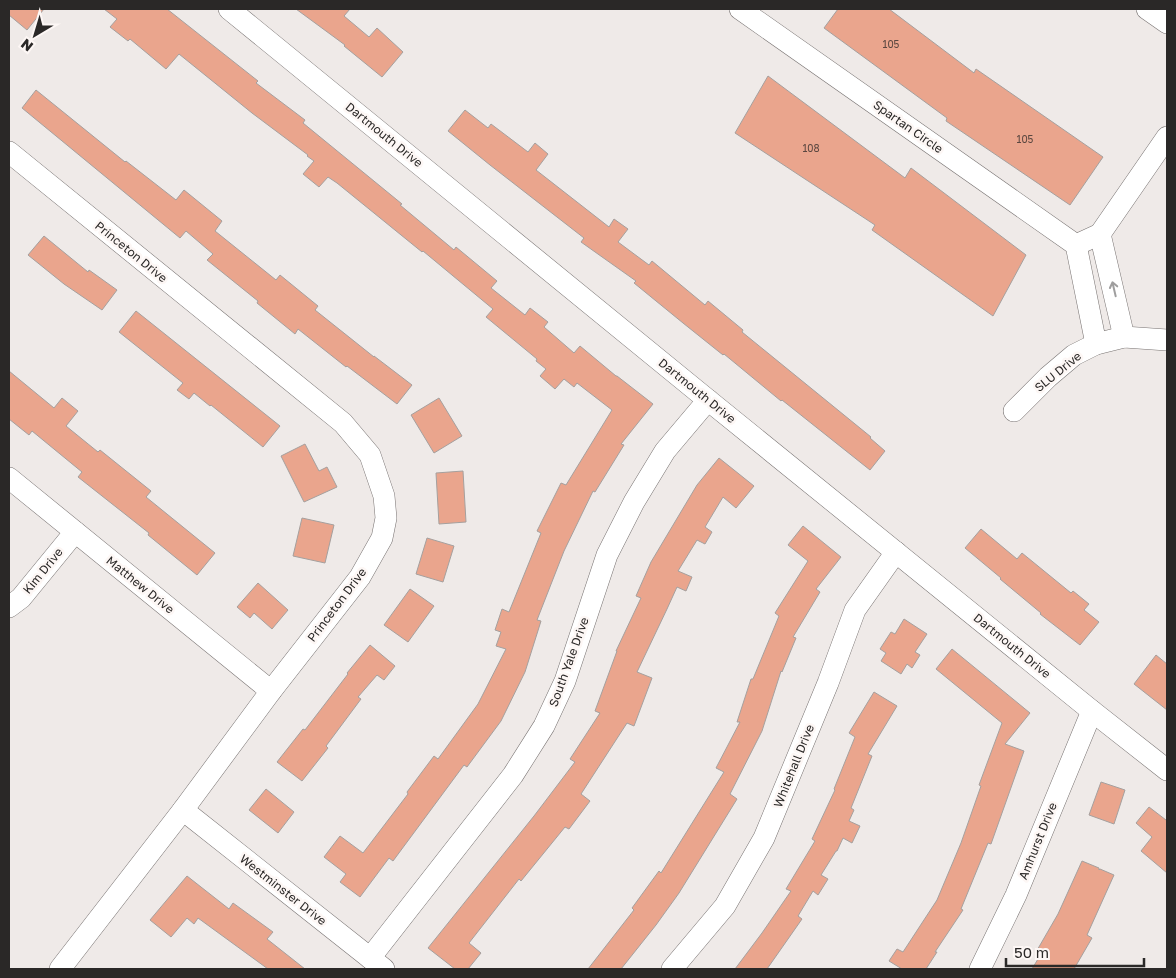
<svg xmlns="http://www.w3.org/2000/svg" width="1176" height="978" viewBox="0 0 1176 978" font-family="'Golos Text',sans-serif">
<rect width="100%" height="100%" fill="#efeae8"/>
<g fill="#eaa58d" stroke="#a5a09e">
<polygon points="9,9 44,9 27,30 9,15"/>
<polygon points="104,9 167,9 258,81 256,83 305,120 303,123 402,204 400,205 454,250 456,247 497,281 491,288 525,315 530,308 548,322 544,327 574,353 580,346 616,376 617,376 653,404 621,444 624,445 595,492 593,491 564,551 537,620 541,621 525,672 501,721 467,767 464,765 393,861 389,858 360,897 340,882 346,874 324,857 340,836 363,853 408,794 407,792 434,756 438,759 478,704 506,649 496,646 501,632 495,630 502,609 509,612 541,533 537,531 561,483 566,485 612,410 577,383 574,387 564,379 555,389 540,376 546,369 536,361 537,359 486,317 493,309 423,251 422,252 337,183 328,177 319,187 303,174 314,161 307,156 308,155 252,113 179,54 166,69 130,39 128,41 110,27 117,19"/>
<polygon points="296,9 350,9 344,16 369,37 377,28 403,52 382,77 344,46 345,45"/>
<polygon points="838,9 889,9 974,73 976,69 1103,157 1070,205 946,121 947,118 824,28"/>
<polygon points="768,76 905,178 911,168 1026,255 993,316 872,230 875,225 735,133"/>
<polygon points="36,90 125,162 126,161 176,200 184,190 222,221 215,231 276,280 280,275 318,306 315,310 374,357 374,356 412,385 397,404 347,366 346,367 298,329 295,334 257,303 258,301 207,260 213,254 186,231 180,238 22,108"/>
<polygon points="465,110 488,128 491,124 528,152 535,143 548,154 536,170 609,227 614,219 628,229 618,242 649,265 652,261 705,305 708,301 743,330 742,332 871,437 870,438 885,451 870,470 782,400 781,401 724,354 723,355 683,323 634,283 636,281 581,242 584,238 490,165 448,131"/>
<polygon points="44,236 88,272 89,270 117,290 102,310 64,284 28,255"/>
<polygon points="136,311 280,426 263,447 211,405 210,406 194,393 189,399 177,390 183,383 119,332"/>
<polygon points="9,371 54,408 62,398 78,411 66,426 98,452 100,450 151,491 146,497 215,553 197,575 148,535 149,533 78,477 82,472 32,431 29,435 9,419"/>
<polygon points="439,398 462,436 434,453 411,415"/>
<polygon points="305,444 319,471 327,467 337,487 304,502 281,456"/>
<polygon points="719,458 754,486 736,508 723,497 705,527 712,532 705,544 697,540 678,571 692,577 686,591 677,587 667,609 637,672 652,678 634,726 627,723 581,794 590,801 569,829 565,827 521,881 519,879 469,943 481,953 468,969 455,969 428,948 534,816 575,762 570,759 600,713 595,711 617,651 616,651 641,598 636,596 651,562 697,485"/>
<polygon points="463,471 466,522 439,524 436,473"/>
<polygon points="302,518 334,525 325,563 293,556"/>
<polygon points="803,526 841,557 816,589 820,592 793,637 796,638 782,672 781,671 762,731 730,794 737,799 679,893 656,925 621,969 588,969 634,910 632,908 659,871 661,873 724,772 716,768 740,722 737,722 751,679 753,679 779,616 775,613 808,561 788,545"/>
<polygon points="981,529 1017,559 1022,553 1071,593 1073,591 1089,604 1084,610 1099,622 1080,645 1040,614 1041,613 1000,579 1001,578 965,548"/>
<polygon points="427,538 454,546 443,582 416,574"/>
<polygon points="258,583 288,610 272,629 254,613 250,618 237,607"/>
<polygon points="410,589 434,606 408,642 384,625"/>
<polygon points="904,619 927,634 915,652 920,655 912,668 907,664 901,674 881,661 886,653 880,649 891,632 895,634"/>
<polygon points="370,645 395,666 384,680 377,675 358,697 361,699 326,746 328,748 302,781 277,762 303,729 305,730 348,674 347,673"/>
<polygon points="952,649 1030,713 1005,744 1024,751 991,844 988,843 961,909 963,910 935,952 937,952 926,969 902,969 889,961 897,949 903,952 937,900 961,843 981,786 979,785 1002,723 936,669"/>
<polygon points="1156,655 1167,664 1167,710 1134,684"/>
<polygon points="874,692 897,706 868,754 872,756 851,808 854,810 849,821 860,826 852,843 843,838 837,851 836,851 821,875 828,879 818,895 813,891 798,916 802,919 767,969 735,969 762,933 791,891 786,889 815,841 812,839 835,790 834,789 855,737 849,733"/>
<polygon points="1101,782 1125,790 1114,824 1089,815"/>
<polygon points="266,789 294,812 278,833 249,810"/>
<polygon points="1149,807 1166,820 1167,818 1167,873 1141,851 1152,837 1136,823"/>
<polygon points="1082,861 1099,868 1099,870 1100,869 1114,875 1087,935 1092,938 1074,969 1032,969 1041,954 1036,952 1058,914"/>
<polygon points="187,876 229,909 233,903 273,932 267,939 305,969 268,969 198,918 194,924 187,918 171,937 150,920"/>
</g>
<g fill="none" stroke-linecap="round" stroke-linejoin="round">
<g stroke="#787372" stroke-width="22">
<g id="street">
<polyline points="229,9 708,400 1092,711 1167,770"/>
<polyline points="740,9 1076,245 1096,344"/>
<polyline points="1147,9 1167,23"/>
<polyline points="9,152 343,423 370,455 384,496 386,518 382,538 360,577 271,691 183,810 60,969"/>
<polyline points="1100,234 1124,337"/>
<polyline points="1076,245 1100,234 1167,137"/>
<polyline points="1014,411 1048,377 1074,355 1096,344 1124,337 1167,340"/>
<polyline points="9,478 271,691"/>
<polyline points="9,607 21,598 75,532"/>
<polyline points="183,810 384,969"/>
<polyline points="370,958 513,775 544,726 565,681 607,555 634,502 665,451 708,400"/>
<polyline points="672,969 725,906 764,838 828,683 855,610 896,552"/>
<polyline points="980,969 1016,895 1092,711"/>
</g>
</g>
<use href="#street" stroke="#fff" stroke-width="21"/>
</g>
<defs><path id="oneway-shaft" d="M-6 0H5M1.5-3L5.5 0L1.5 3" fill="none" stroke-width="1.6" stroke-linecap="round" stroke-linejoin="round" transform="scale(1.25)"/></defs>
<use stroke="#9f9e9e" href="#oneway-shaft" transform="translate(1114 289) rotate(-103)"/>
<g text-anchor="middle" stroke-width="5" stroke-linejoin="round" paint-order="stroke">
<g font-size="10" fill="#5a4740">
<text x="891" y="48">105</text>
<text x="1025" y="143">105</text>
<text x="811" y="152">108</text>
</g>
<g font-size="12" fill="#2a2827" stroke="#fdf7f5">
<text transform="translate(908 127) rotate(35)" y="4">Spartan Circle</text>
<text transform="translate(384 135) rotate(39)" y="4">Dartmouth Drive</text>
<text transform="translate(131 252) rotate(39)" y="4">Princeton Drive</text>
<text transform="translate(1058 372) rotate(-39)" y="4">SLU Drive</text>
<text transform="translate(697 391) rotate(39)" y="4">Dartmouth Drive</text>
<text transform="translate(43 571) rotate(-51)" y="4">Kim Drive</text>
<text transform="translate(140 585) rotate(39)" y="4">Matthew Drive</text>
<text transform="translate(337 605) rotate(-53)" y="4">Princeton Drive</text>
<text transform="translate(1012 646) rotate(39)" y="4">Dartmouth Drive</text>
<text transform="translate(569 662) rotate(-70)" y="4">South Yale Drive</text>
<text transform="translate(794 766) rotate(-68)" y="4">Whitehall Drive</text>
<text transform="translate(1038 841) rotate(-68)" y="4">Amhurst Drive</text>
<text transform="translate(283 890) rotate(38)" y="4">Westminster Drive</text>
</g>
</g>
<rect width="1176" height="978" fill="none" stroke="#2a2827" stroke-width="20"/>
<g transform="translate(35 35) rotate(218)" stroke="#fdf7f5" stroke-width="4" paint-order="stroke">
<path d="M0-4L9 19L0 12L-9 19Z" fill="#2a2827"/>
<text y="-8" font-size="14" font-weight="bold" text-anchor="middle" fill="#2a2827">N</text>
</g>
<path d="M1006 958v8h138v-8" fill="none" stroke="#2a2827" stroke-width="2.5"/>
<text x="1014" y="958" font-size="15" fill="#2a2827" stroke="#fdf7f5" stroke-width="4" paint-order="stroke">50 m</text>
</svg>
